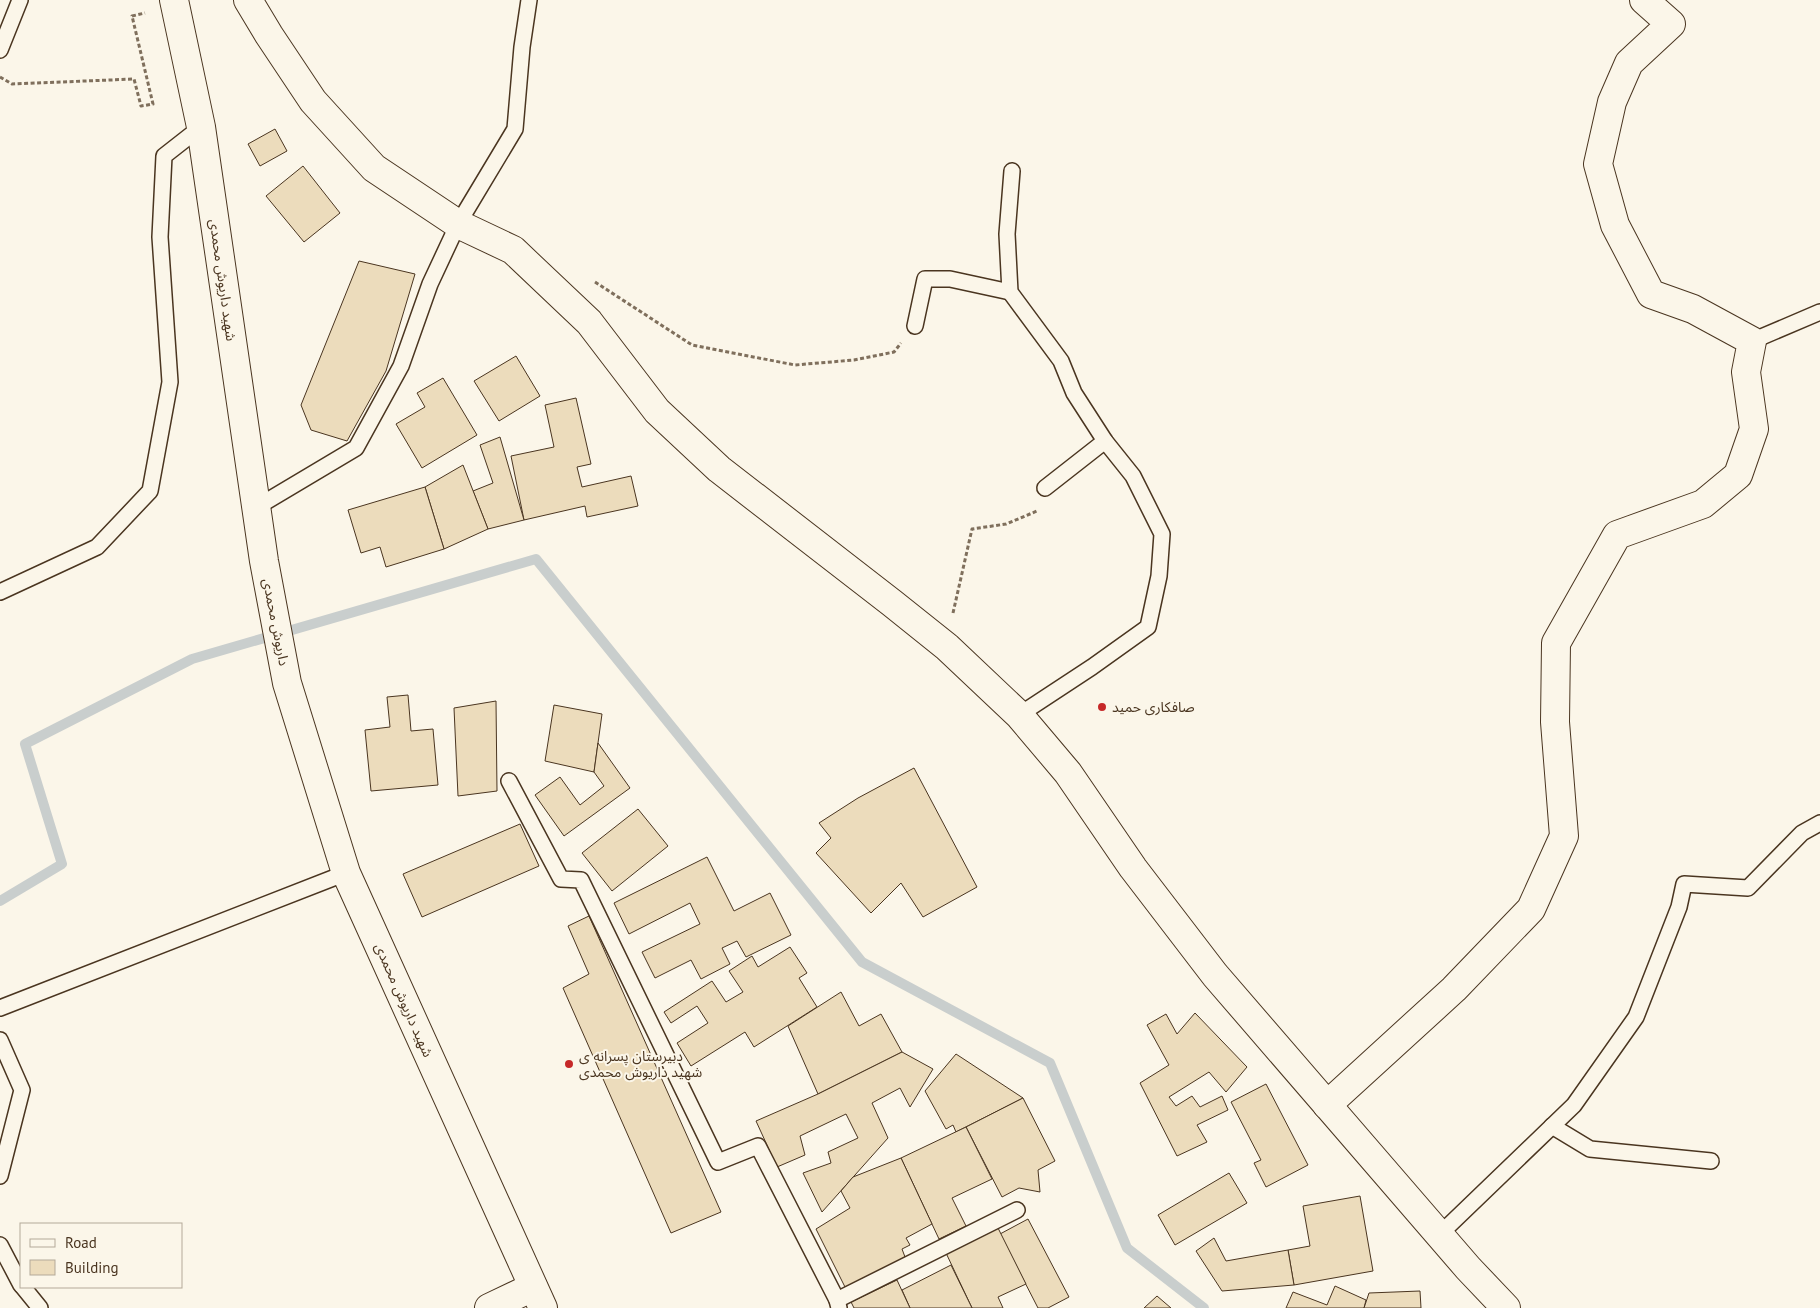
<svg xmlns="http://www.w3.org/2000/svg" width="1820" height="1308" viewBox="0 0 1820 1308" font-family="'PT Sans','Noto Sans Arabic',sans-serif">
<rect width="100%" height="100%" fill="#fbf6e9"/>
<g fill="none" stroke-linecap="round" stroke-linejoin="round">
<polyline stroke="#c9cecd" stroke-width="10" points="0,901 62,864 25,744 192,659 536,559 862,962 1050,1063 1127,1248 1204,1308"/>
</g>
<g fill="#ecdcbc" stroke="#4a3520">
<polygon points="275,129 287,151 260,166 248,144"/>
<polygon points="303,166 340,213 304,242 266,196"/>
<polygon points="359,261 415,274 386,371 347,441 311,430 301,405"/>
<polygon points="516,356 540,396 499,421 474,381"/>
<polygon points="443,378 477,435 422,468 396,424 425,407 417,393"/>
<polygon points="576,398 591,464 577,467 582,487 631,476 638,506 587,517 585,506 524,520 511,456 554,447 545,405"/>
<polygon points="500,437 524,520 488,529 473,491 493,483 480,445"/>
<polygon points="463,465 488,529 444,549 425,487"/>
<polygon points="425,487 444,549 386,567 380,547 361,553 348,510"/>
<polygon points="408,695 411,731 433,729 438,785 371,791 365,730 390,727 387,697"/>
<polygon points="496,701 497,791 458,796 454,708"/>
<polygon points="554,705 602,714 594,772 545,761"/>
<polygon points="598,743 630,788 564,836 535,795 560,777 580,805 604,786 594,772"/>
<polygon points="914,768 977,887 923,917 901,883 871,913 816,853 831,838 819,823 858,798"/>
<polygon points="638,809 668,846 612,891 582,853"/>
<polygon points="520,824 539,866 422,917 403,874"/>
<polygon points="707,857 734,911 770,893 791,935 746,957 737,941 722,948 730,964 701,979 691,960 655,978 642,952 700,924 690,903 629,934 614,903"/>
<polygon points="589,916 721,1212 671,1233 563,988 589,974 568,926"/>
<polygon points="790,947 807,973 799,978 817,1007 754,1047 745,1032 691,1066 677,1043 708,1023 697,1006 671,1023 664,1012 712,981 726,1002 743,992 729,971 752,956 758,967"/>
<polygon points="841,992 859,1026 881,1014 902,1052 818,1094 788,1026"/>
<polygon points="1195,1013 1247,1067 1226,1092 1209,1072 1169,1097 1176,1106 1192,1096 1200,1107 1222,1096 1228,1110 1197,1125 1207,1142 1177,1156 1140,1083 1169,1065 1147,1025 1166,1014 1177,1034"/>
<polygon points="902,1052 933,1069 910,1107 900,1088 872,1103 888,1138 822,1212 803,1173 831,1163 828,1152 858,1138 846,1114 800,1136 805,1155 777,1167 756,1121 818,1094"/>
<polygon points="956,1054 1023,1098 956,1132 953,1125 946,1129 925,1091"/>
<polygon points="1266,1084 1308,1165 1266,1187 1254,1163 1261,1160 1231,1102"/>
<polygon points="1023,1098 1055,1161 1038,1170 1040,1192 1019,1188 1002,1197 966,1127"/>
<polygon points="966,1127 992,1179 952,1198 966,1226 939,1239 901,1158"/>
<polygon points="901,1158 932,1224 906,1238 910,1245 902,1249 905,1257 846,1289 816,1229 850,1208 841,1191 853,1177"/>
<polygon points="1229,1173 1247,1203 1175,1245 1158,1215"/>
<polygon points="1360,1196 1373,1271 1294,1285 1288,1250 1310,1246 1303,1206"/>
<polygon points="1028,1219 1069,1297 1048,1308 1038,1308 1000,1234"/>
<polygon points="998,1228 1026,1284 998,1297 1003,1308 972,1308 946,1253"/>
<polygon points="1214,1238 1226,1261 1288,1250 1294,1285 1222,1291 1196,1251"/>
<polygon points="951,1265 972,1308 910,1308 902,1290"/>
<polygon points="897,1280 910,1308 854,1308 851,1302"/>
<polygon points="1335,1286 1366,1300 1364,1308 1286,1308 1293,1292 1327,1305"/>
<polygon points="1420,1291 1421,1308 1364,1308 1369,1293"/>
<polygon points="1157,1296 1171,1308 1144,1308"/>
</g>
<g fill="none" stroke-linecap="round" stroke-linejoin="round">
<g stroke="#4a3520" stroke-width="18">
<g id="service">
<polyline points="0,50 20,0"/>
<polyline points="1012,171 1007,234 1010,292 1061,361 1074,393 1105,441 1133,476 1162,534 1159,576 1148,627 1092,667 1019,715"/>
<polyline points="915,326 925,279 950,279 1010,292"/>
<polyline points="1752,341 1820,312"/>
<polyline points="1045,488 1105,441"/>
<polyline points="257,507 356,448 401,366 430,284 458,224 515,129 522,47 529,0"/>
<polyline points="0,592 97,547 150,491 170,382 160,237 164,156 201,127"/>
<polyline points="509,781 561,879 581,880 718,1162 758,1146 837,1300 839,1308"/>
<polyline points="0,1008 346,873"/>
<polyline points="0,1040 22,1090 0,1176"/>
<polyline points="1552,1126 1590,1149 1711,1161"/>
<polyline points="1439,1235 1574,1105 1636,1017 1679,907 1684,884 1748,888 1802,833 1820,823"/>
<polyline points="0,1245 21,1285"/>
<polyline points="23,1287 40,1308"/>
<polyline points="837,1300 1017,1210"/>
</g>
</g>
<g stroke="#4a3520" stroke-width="30">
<g id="minor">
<polyline points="1327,1105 1454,989 1531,909 1564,836 1555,722 1556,643 1617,535 1703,504 1738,475 1754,429 1746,372 1752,341 1693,309 1651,294 1615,225 1598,164 1612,102 1629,63 1671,24 1644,0"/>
<polyline points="489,1308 533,1287"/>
</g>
</g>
<g stroke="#4a3520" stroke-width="30">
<polyline id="secondary" points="248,0 269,35 313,101 374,168 458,224 513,250 589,322 657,411 719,469 892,603 947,647 1019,715 1068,773 1133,868 1215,975 1468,1268 1506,1308"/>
</g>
<g stroke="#4a3520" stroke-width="30">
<polyline id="primary" points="174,0 201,127 264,561 287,683 346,873 543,1308"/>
</g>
<g stroke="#7f6f5c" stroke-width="3" stroke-dasharray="4 2.5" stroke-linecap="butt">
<polyline points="0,77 12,84 134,79 141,106 153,104 132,16 145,13"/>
<polyline points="595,282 692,345 795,365 854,360 894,352 901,343"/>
<polyline points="953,613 972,529 1006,524 1037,511"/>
</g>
<use href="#service" stroke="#fbf6e9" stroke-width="15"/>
<use href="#minor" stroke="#fbf6e9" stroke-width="28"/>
<use href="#secondary" stroke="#fbf6e9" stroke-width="28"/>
<use href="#primary" stroke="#fbf6e9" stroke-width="28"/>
</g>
<g fill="#c62828" stroke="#fbf6e9" stroke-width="2">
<circle cx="1102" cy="707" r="5"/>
<circle cx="569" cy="1064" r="5"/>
</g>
<g text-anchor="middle" stroke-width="4" stroke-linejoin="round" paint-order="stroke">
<g font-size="14" fill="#4a3520" stroke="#fbf6e9">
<text transform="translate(223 280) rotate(82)" y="5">شهید داریوش محمدی</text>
<text transform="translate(276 622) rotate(79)" y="5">داریوش محمدی</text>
<text transform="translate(404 1000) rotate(66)" y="5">شهید داریوش محمدی</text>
</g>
<g font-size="14" fill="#4a3520" stroke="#fbf6e9" text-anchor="start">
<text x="1112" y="712">صافکاری حمید</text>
<text x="579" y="1061">دبیرستان پسرانه ی<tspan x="579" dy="16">شهید داریوش محمدی</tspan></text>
</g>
</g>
<rect x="20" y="1223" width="162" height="65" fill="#fbf6e9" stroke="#b4a999"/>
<rect x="30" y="1239" width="25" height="8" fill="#fbf6e9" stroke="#b4a999"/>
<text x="65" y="1248" font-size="15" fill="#4a3520">Road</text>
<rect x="30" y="1260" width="25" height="15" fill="#ecdcbc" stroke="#b4a999"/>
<text x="65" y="1273" font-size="15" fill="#4a3520">Building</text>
</svg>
